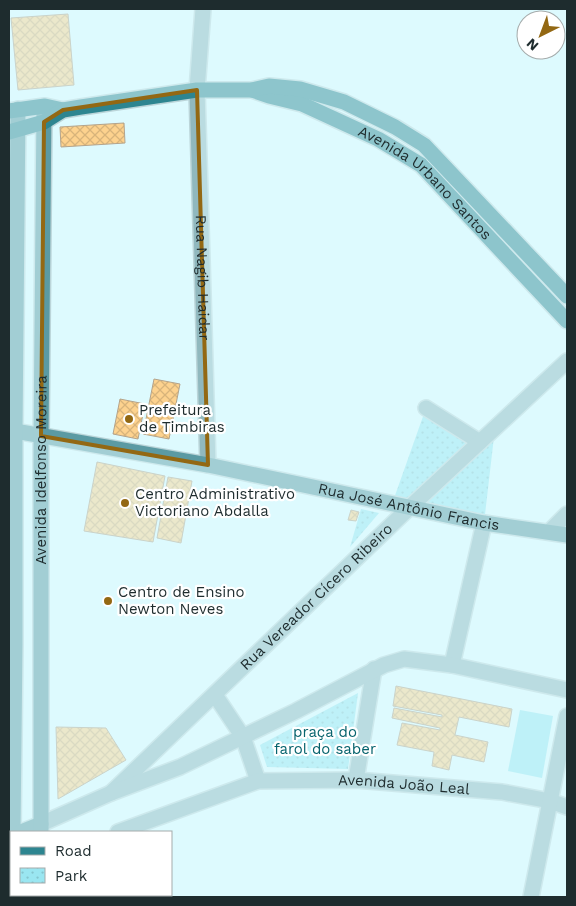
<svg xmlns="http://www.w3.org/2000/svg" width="576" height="906" viewBox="0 0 576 906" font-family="'Work Sans',sans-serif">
<defs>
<pattern id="park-dots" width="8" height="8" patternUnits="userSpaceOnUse" patternTransform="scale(1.25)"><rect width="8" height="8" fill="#9ae6f1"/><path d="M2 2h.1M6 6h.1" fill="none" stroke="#84c5cf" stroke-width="1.8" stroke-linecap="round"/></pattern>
<pattern id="building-cross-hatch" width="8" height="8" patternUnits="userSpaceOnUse" patternTransform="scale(1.25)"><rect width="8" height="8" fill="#fdd28e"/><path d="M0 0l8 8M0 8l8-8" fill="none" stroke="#d8b47b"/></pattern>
</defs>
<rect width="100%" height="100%" fill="#ddfafe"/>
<g fill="url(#park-dots)">
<polygon points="426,408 480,442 495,428 484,523 392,504"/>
<polygon points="361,509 379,513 350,547"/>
<polygon points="358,693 348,769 267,767 260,745"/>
</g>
<polygon fill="#9ae6f1" points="520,710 553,716 542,778 508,771"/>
<g fill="url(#building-cross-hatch)" stroke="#b4a48c">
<polygon points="68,14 74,85 18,90 11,18"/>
<polygon points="124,123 125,143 61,147 60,127"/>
<polygon points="154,379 180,384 169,439 143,434"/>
<polygon points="120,399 145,404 138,439 113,434"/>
<polygon points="97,462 165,476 153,542 84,531"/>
<polygon points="168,477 192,481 181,543 157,538"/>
<polygon points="351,510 359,512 356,521 348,520"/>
<polygon points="396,686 512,709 509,727 459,717 455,735 488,742 484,762 452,755 449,770 432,766 434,752 397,745 402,723 440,730 440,728 392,718 394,708 442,717 442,715 393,706"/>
<polygon points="56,727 106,728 126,760 58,799"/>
</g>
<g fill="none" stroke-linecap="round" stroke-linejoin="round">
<g stroke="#bbd5d9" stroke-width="18">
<g id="street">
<path id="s1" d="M203,9L197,90L208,465"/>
<polyline points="426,408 480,442"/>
<polyline points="550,531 567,514"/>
<polyline points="452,665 484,523"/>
<polyline points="215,695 243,737 258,781"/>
<polyline points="356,780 374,669"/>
<path id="s2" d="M111,793L409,508L567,361"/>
<polyline points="41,824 111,793 180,767 296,711 384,665 404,659 452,665 567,690"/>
<path id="s3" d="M118,832L258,781L356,780L502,792L550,801L567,807"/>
<polyline points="15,895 15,897"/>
<polyline points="40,897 40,895"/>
<polyline points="531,897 567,716"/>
</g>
</g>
<g stroke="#bbd5d9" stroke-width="18">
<g id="secondary">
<path id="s4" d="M15,431L208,465L484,523L567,535"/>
<polyline points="13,832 15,644 15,431 18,109"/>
<polyline points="21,832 41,824"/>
<path id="s5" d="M41,832V436L44,109"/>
<polyline points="9,875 11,874"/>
</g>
</g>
<g stroke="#bbd5d9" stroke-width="18">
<g id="primary">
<path id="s6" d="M252,90L269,96L302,104L378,139L421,165L567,321"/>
<polyline points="9,111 45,106 63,110"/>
<polyline points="9,132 44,122 63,110 81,107 197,90 252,90 269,86 300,89 344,102 395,127 424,145 567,296"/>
</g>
</g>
<use href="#street" stroke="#90b8be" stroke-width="15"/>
<use href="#secondary" stroke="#5b9aa3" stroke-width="15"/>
<use href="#primary" stroke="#2d8590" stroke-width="15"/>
</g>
<path d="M0 0H576V906H0ZM197,90L208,465L41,436L44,122L63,110Z" fill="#ddfafe" fill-opacity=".55" fill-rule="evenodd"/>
<path fill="none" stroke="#936813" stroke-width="4" stroke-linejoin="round" d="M197,90L208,465L41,436L44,122L63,110Z"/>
<g fill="#936813" stroke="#fff" stroke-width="2">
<circle cx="129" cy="419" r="5"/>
<circle cx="125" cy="503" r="5"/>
<circle cx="108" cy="601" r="5"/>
</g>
<g text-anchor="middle" stroke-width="4.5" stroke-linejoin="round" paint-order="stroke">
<g font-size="15" fill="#1e2c2e" stroke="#fff">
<text dy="5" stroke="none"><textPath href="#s6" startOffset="200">Avenida Urbano Santos</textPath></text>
<text dy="5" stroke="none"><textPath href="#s1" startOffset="269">Rua Nagib Haidar</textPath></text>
<text dy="5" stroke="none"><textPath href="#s5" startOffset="362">Avenida Idelfonso Moreira</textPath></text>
<text dy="5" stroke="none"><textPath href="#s4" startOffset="401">Rua José Antônio Francis</textPath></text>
<text dy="5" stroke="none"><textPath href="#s2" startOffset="284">Rua Vereador Cícero Ribeiro</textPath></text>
<text dy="5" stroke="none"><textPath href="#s3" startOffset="295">Avenida João Leal</textPath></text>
</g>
<g font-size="15" fill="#1e2c2e" stroke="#fff" text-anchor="start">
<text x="139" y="415">Prefeitura<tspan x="139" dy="17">de Timbiras</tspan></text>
<text x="135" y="499">Centro Administrativo<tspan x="135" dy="17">Victoriano Abdalla</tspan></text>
<text x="118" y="597">Centro de Ensino<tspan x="118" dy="17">Newton Neves</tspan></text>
</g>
<g font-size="15" fill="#06636d" stroke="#fff">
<text x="325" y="737">praça do<tspan x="325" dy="17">farol do saber</tspan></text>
</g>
</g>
<rect width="576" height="906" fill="none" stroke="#1e2c2e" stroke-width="20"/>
<rect x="10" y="831" width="162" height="65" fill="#ffffff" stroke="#a5abab"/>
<rect x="20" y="847" width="25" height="8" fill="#2d8590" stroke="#a5abab"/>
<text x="55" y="856" font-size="15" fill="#1e2c2e">Road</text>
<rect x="20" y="868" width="25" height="15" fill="url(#park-dots)" stroke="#a5abab"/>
<text x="55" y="881" font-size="15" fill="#1e2c2e">Park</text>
<g transform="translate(541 35) rotate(222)"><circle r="24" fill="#ffffff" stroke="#a5abab"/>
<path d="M0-4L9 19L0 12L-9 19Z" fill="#936813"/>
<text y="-8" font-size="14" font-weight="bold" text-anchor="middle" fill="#1e2c2e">N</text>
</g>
</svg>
